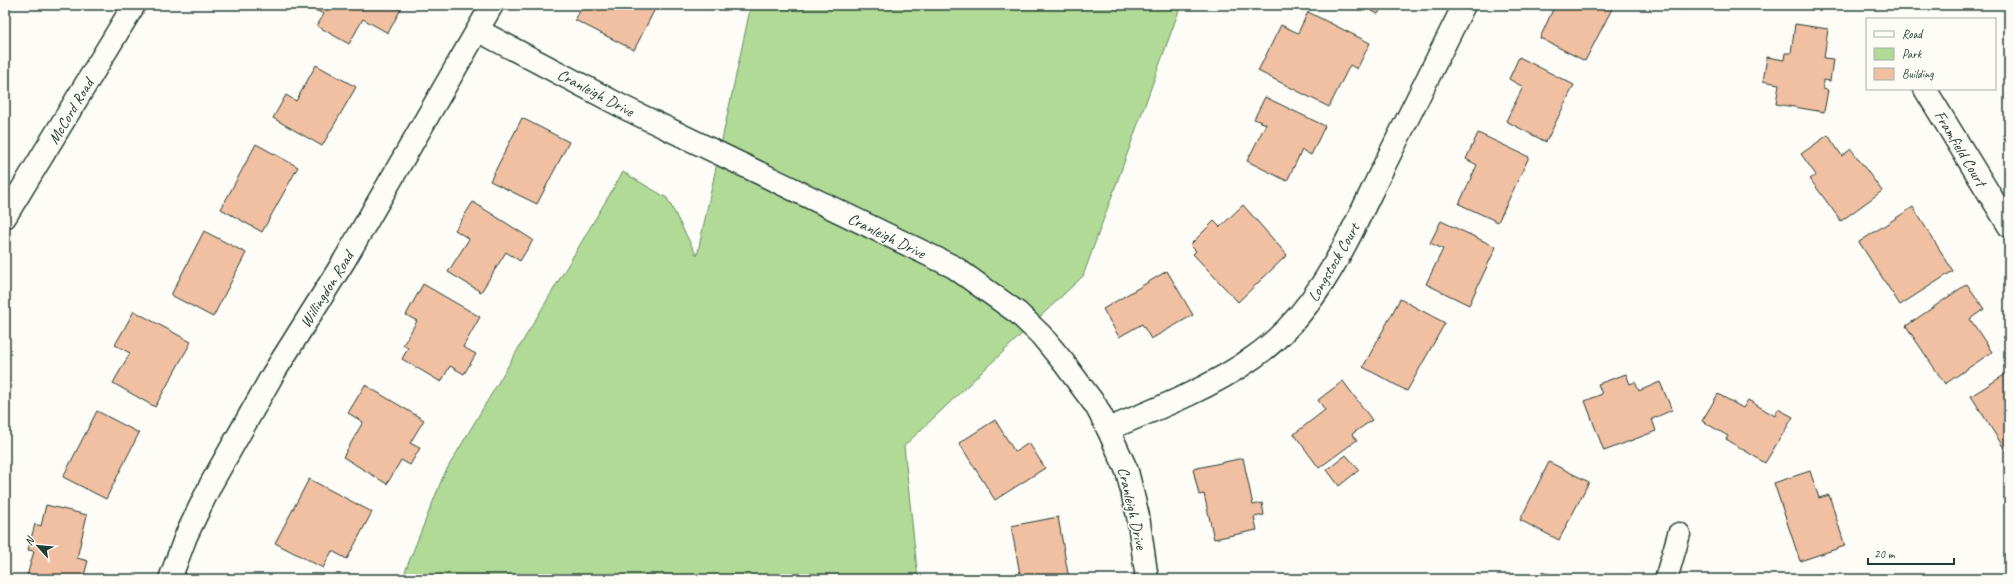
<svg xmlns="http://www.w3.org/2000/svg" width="2014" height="584" viewBox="0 0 2014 584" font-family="Caveat,sans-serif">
<rect width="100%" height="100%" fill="#fdfcf7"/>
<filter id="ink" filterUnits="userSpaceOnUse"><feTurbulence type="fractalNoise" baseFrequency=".025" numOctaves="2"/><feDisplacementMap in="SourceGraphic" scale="8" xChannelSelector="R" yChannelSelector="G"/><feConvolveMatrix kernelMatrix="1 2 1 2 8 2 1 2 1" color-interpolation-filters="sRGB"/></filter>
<g filter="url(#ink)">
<polygon fill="#b1da97" stroke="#688c66" points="751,5 1181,5 1083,276 904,446 918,579 402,579 444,474 623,172 667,198 697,256"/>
<g fill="#f1bfa2" stroke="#1f3d34">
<polygon points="317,5 398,5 402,7 388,33 363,19 349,44 317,26 324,14 315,10"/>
<polygon points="583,5 657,5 634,50 575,20"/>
<polygon points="1360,5 1383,5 1378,14"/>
<polygon points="1555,5 1614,5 1585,61 1540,38"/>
<polygon points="2002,5 2009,5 2009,10"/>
<polygon points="1308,12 1370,43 1357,69 1350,65 1329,107 1258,71 1281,25 1298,33"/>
<polygon points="1795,24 1828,29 1824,58 1833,59 1830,81 1824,80 1823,89 1828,90 1824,112 1776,104 1779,84 1763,81 1767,57 1784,60 1785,53 1791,53"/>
<polygon points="1519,57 1574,85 1546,142 1506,121 1523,87 1509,79"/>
<polygon points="316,65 356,87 322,146 273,118 286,95 296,101"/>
<polygon points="1265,97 1325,126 1311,155 1302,150 1287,181 1247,161 1266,124 1254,119"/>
<polygon points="522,118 569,142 537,204 490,181"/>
<polygon points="1478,133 1529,157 1498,222 1459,204 1477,165 1466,159"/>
<polygon points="1828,135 1842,156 1851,149 1882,191 1841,221 1810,179 1816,175 1801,154"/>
<polygon points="256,144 298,167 262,232 221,209"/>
<polygon points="473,202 533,240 520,261 506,252 481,292 448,272 469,239 455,230"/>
<polygon points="1243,205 1287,255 1238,302 1193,254 1196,251 1190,245 1214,221 1220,227"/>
<polygon points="1913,207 1953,271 1900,305 1859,242"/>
<polygon points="1441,221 1496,247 1469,305 1426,284 1443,249 1430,243"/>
<polygon points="204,231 246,253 213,317 171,295"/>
<polygon points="1167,271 1193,315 1151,339 1142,324 1119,337 1103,309"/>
<polygon points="423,284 480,317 463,347 476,354 464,374 450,366 441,382 402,359 408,348 403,345 417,321 406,315"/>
<polygon points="1967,284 1984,309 1970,319 1992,352 1945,384 1906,326"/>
<polygon points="1400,299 1445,323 1407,391 1363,367"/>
<polygon points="134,311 191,342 155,407 113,383 130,353 115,345"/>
<polygon points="2009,372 2009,452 2007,453 1971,396"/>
<polygon points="1626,374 1630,384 1635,382 1639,391 1660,382 1672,410 1652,419 1656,431 1604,451 1585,401 1602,394 1598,384"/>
<polygon points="1343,381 1372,420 1352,434 1357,440 1319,468 1294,434 1325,410 1318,400"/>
<polygon points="365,385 424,420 410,443 420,448 410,465 401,460 387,484 343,457 363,422 348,413"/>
<polygon points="1718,394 1743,408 1748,400 1775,416 1778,409 1793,417 1765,463 1726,439 1728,436 1702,421"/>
<polygon points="97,411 139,433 106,499 63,477"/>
<polygon points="995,420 1015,452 1029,443 1045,468 995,500 959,443"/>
<polygon points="1346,455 1359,470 1339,486 1327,470"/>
<polygon points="1243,458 1253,505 1262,503 1264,515 1254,517 1257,530 1214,539 1204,494 1199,495 1193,469"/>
<polygon points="1549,462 1589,482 1559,540 1520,520"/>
<polygon points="1810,471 1819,498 1829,495 1845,546 1800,561 1774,483"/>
<polygon points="309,479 372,512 347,559 332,551 323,568 275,543"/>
<polygon points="46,505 87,515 77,558 88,561 83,579 37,579 27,576 34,551 28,550 35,524 41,526"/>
<polygon points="1058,517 1069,579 1021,579 1011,526"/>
<polygon points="1541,572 1566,579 1538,579"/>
</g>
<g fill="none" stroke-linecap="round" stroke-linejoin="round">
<g stroke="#1f3d34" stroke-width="25">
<g id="minor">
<polyline points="479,31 627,109 954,267 1018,313 1041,335 1064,363 1096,406 1108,429 1127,471 1138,516 1147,579"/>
<polyline points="1925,89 2009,226"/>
<polyline points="5,217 134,5"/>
<path d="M1108,429C1157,409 1211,388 1254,357C1320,311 1350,234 1385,164C1411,111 1438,58 1464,5"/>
<polyline points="170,579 186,536 211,484 273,374 344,261 492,5"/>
<polyline points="1666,579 1679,534"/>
</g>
</g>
<use href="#minor" stroke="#fdfcf7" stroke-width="22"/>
</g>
</g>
<g text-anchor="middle" stroke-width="3.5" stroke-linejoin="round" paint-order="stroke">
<g font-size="16" fill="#1f3d34" stroke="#fdfcf7">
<text transform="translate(596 92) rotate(28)" y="6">Cranleigh Drive</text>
<text transform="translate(70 111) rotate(-59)" y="6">McCord Road</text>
<text transform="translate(1961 148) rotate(59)" y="6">Framfield Court</text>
<text transform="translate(887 235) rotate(26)" y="6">Cranleigh Drive</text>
<text transform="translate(1333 262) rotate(-60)" y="6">Longstock Court</text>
<text transform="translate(326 289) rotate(-58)" y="6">Willingdon Road</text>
<text transform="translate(1133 508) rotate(77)" y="6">Cranleigh Drive</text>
</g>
</g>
<rect width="2014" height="584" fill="none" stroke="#fdfcf7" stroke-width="20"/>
<rect x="10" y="10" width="1994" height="564" fill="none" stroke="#1f3d34" stroke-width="1.5" filter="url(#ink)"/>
<rect x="1866" y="18" width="130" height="72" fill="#fdfcf7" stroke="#a4b0a9"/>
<rect x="1874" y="31" width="20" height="6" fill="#fdfcf7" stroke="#a4b0a9"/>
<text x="1902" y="38" font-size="12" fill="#1f3d34">Road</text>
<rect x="1874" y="48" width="20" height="12" fill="#b1da97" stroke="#a4b0a9"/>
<text x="1902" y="58" font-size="12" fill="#1f3d34">Park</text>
<rect x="1874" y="68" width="20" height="12" fill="#f1bfa2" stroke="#a4b0a9"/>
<text x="1902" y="78" font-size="12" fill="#1f3d34">Building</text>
<g transform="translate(38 546) rotate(297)" stroke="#fdfcf7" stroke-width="3" paint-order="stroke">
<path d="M0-3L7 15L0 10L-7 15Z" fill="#1f3d34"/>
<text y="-6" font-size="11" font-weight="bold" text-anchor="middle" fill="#1f3d34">N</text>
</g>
<path d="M1868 558v6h86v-6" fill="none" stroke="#1f3d34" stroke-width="2"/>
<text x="1874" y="558" font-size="12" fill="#1f3d34" stroke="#fdfcf7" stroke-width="3" paint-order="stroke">20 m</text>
</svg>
